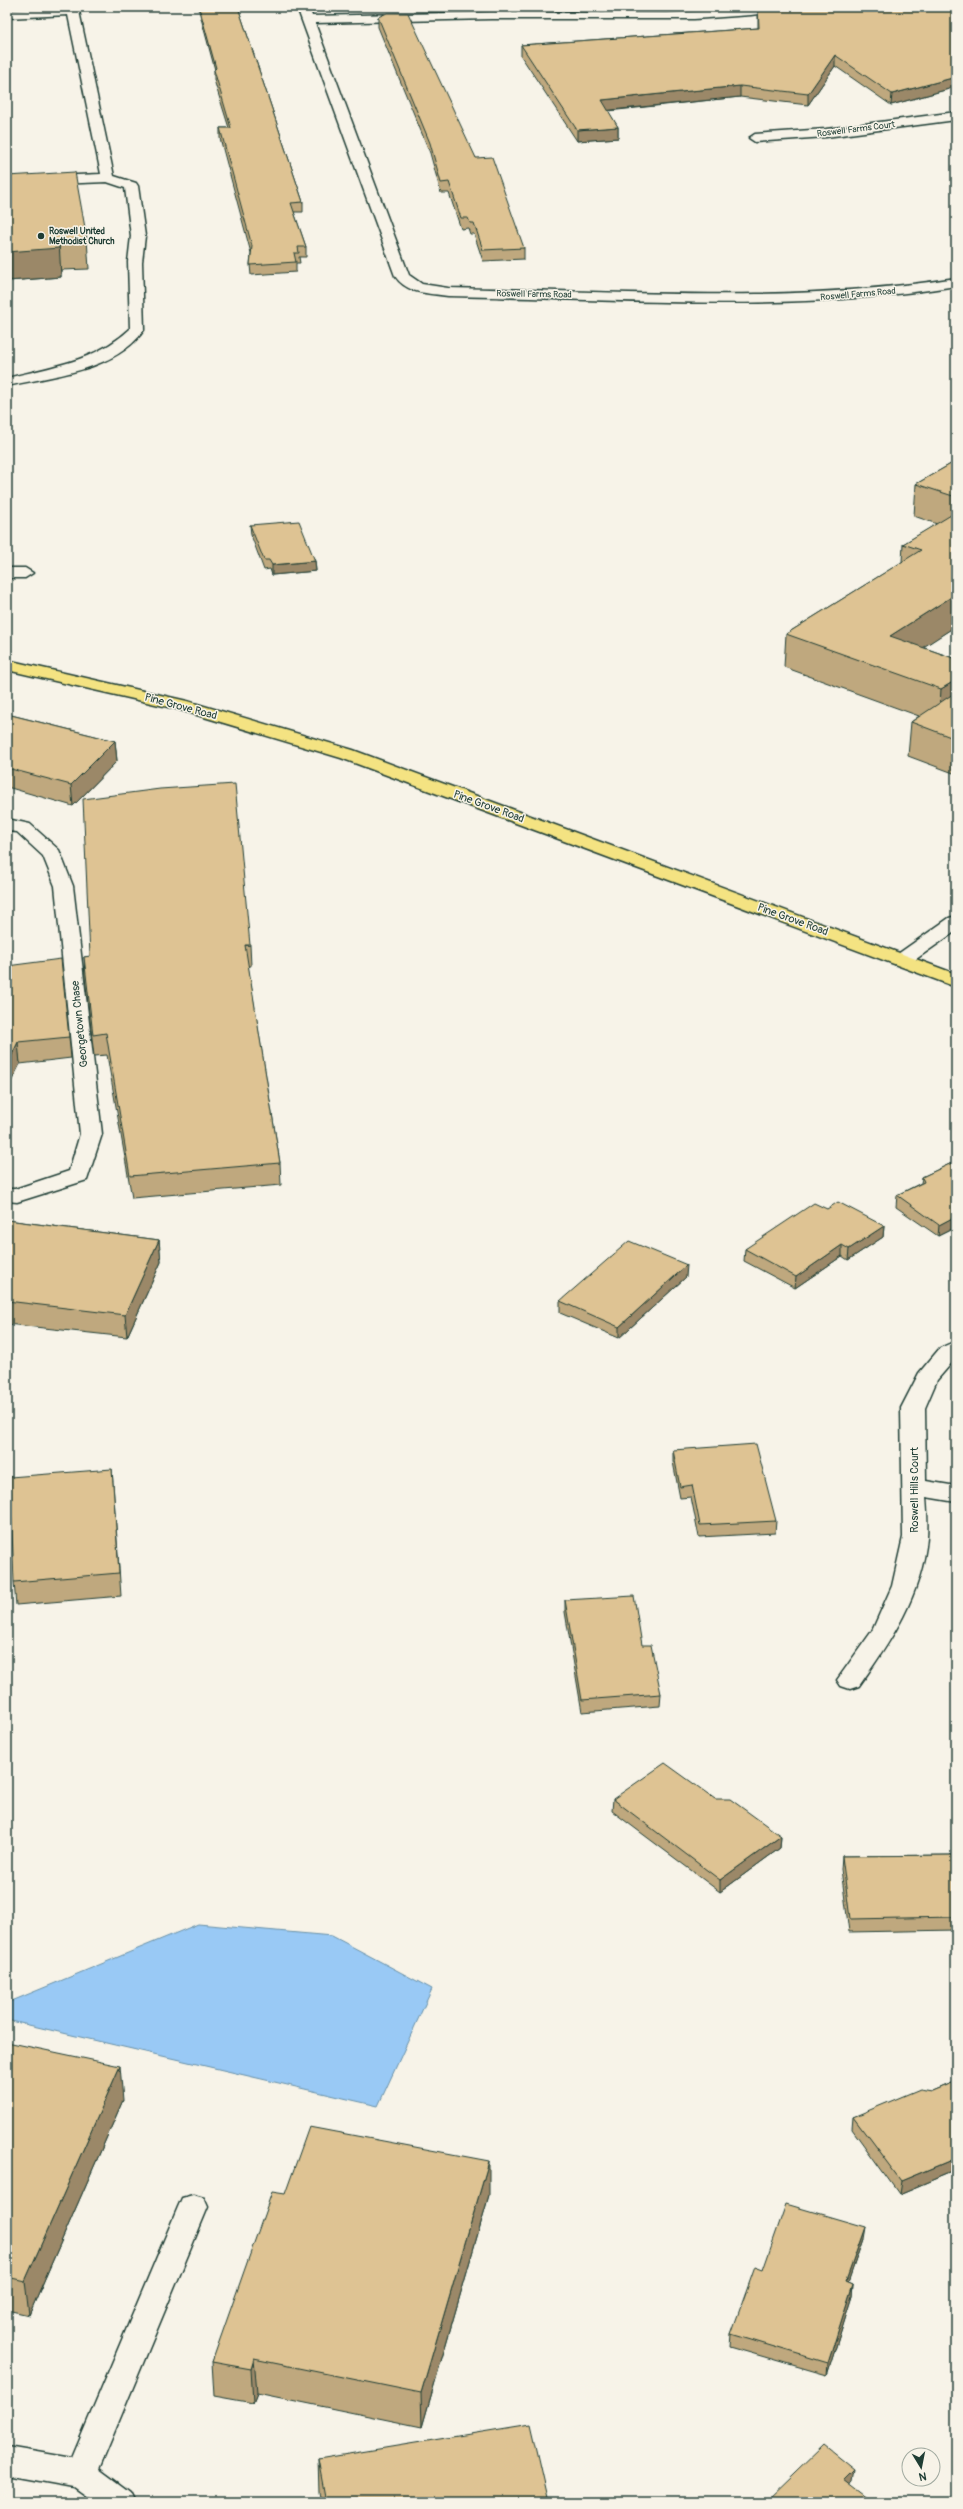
<svg xmlns="http://www.w3.org/2000/svg" width="963" height="2509" viewBox="0 0 963 2509" font-family="Pangolin,sans-serif">
<rect width="100%" height="100%" fill="#f7f3e8"/>
<filter id="ink" filterUnits="userSpaceOnUse"><feTurbulence type="fractalNoise" baseFrequency=".025" numOctaves="2"/><feDisplacementMap in="SourceGraphic" scale="8" xChannelSelector="R" yChannelSelector="G"/><feConvolveMatrix kernelMatrix="1 2 1 2 8 2 1 2 1" color-interpolation-filters="sRGB"/></filter>
<g filter="url(#ink)">
<polygon fill="#99c9f5" stroke="#6891a8" points="198,1924 332,1936 432,1989 378,2106 7,2020 7,2003"/>
<g fill="none" stroke-linecap="round" stroke-linejoin="round">
<g stroke="#1f3d34" stroke-width="3">
<g id="minor">
<path d="M73,7L79,11L114,176L136,183L138,186L145,236L142,262L144,330C116,371 51,376 7,386V378C51,367 96,361 130,329L128,262L131,236L125,188L107,182L7,186V178L101,174L68,15L7,18V10Z"/>
<path d="M297,7H309L312,16L491,12L666,13L785,7L779,11L751,15L694,19H491L315,23L409,275L422,284L448,288C619,291 786,305 956,278V286C786,314 619,299 448,296C428,293 407,294 395,276Z"/>
<polygon points="956,112 956,120 826,137 755,142 749,138 755,134 826,129"/>
<polygon points="7,568 25,568 33,573 25,578 7,578"/>
<polygon points="7,819 30,824 59,850 73,886 102,1134 87,1180 17,1202 7,1201 7,1189 15,1189 69,1171 80,1134 55,886 43,856 17,832 7,831"/>
<polygon points="956,916 956,931 909,964 895,964 892,960 895,956 949,918"/>
<path d="M956,1341V1358L937,1380L925,1408L926,1481L956,1486V1502L926,1497C927,1510 928,1524 927,1537C922,1595 891,1641 859,1686L850,1689L841,1686L837,1680L872,1631L892,1586L903,1537L901,1408L919,1373L940,1348Z"/>
<polygon points="193,2195 204,2198 208,2207 99,2469 130,2492 135,2502 94,2502 73,2487 7,2475 7,2447 72,2458 178,2207 182,2198"/>
</g>
</g>
<g stroke="#1f3d34" stroke-width="3">
<polygon id="major" points="7,660 187,701 353,750 956,974 956,987 341,758 177,709 7,670"/>
</g>
<use href="#minor" fill="#f7f3e8" fill-rule="evenodd"/>
<use href="#major" fill="#f4e382" fill-rule="evenodd"/>
</g>
<g fill="#bfa87e" stroke="#1f3d34">
<polygon points="198,7 238,7 303,202 303,212 294,212 306,247 306,257 299,257 300,263 296,263 296,272 251,275 250,265 251,253 220,138 220,128 229,128 214,80 214,70 215,70"/>
<polygon points="758,7 956,7 956,87 891,105 835,66 808,105 740,97 608,111 618,127 618,138 577,141 521,56 521,45 758,28"/>
<polygon points="378,17 476,158 524,248 524,259 483,261 474,234 470,234 468,228 461,229 449,193 441,193 430,153 378,27"/>
<polygon points="7,176 87,239 89,269 61,270 61,277 8,281"/>
<polygon points="956,461 956,626 922,647 956,659 956,774 908,756 911,722 919,716 784,667 786,634 902,562 903,544 937,524 914,516 916,484"/>
<polygon points="250,525 315,561 316,571 272,575 270,569 264,570 251,535"/>
<polygon points="7,714 115,741 117,761 73,806 7,787"/>
<polygon points="250,945 251,966 248,966 280,1163 281,1185 132,1198 107,1055 94,1056 85,978 84,957"/>
<polygon points="7,966 69,1037 71,1058 20,1064"/>
<polygon points="956,1161 956,1227 938,1236 896,1207 897,1195 921,1183 922,1177"/>
<polygon points="827,1209 884,1226 883,1237 848,1260 842,1256 795,1288 744,1261 745,1249"/>
<polygon points="7,1220 159,1240 161,1262 127,1337 7,1324"/>
<polygon points="686,1277 619,1338 560,1313 560,1301"/>
<polygon points="673,1450 776,1521 775,1533 699,1537 691,1497 680,1498 673,1462"/>
<polygon points="112,1469 121,1596 16,1605 14,1582"/>
<polygon points="565,1600 642,1645 661,1694 660,1706 582,1712 565,1612"/>
<polygon points="613,1799 715,1799 781,1836 780,1848 720,1892 612,1811"/>
<polygon points="956,1855 956,1930 849,1932 841,1869 842,1856"/>
<polygon points="7,2042 123,2100 29,2315 7,2310"/>
<polygon points="956,2081 956,2170 899,2194 852,2129 853,2117 932,2091"/>
<polygon points="285,2194 489,2195 422,2427 257,2393 253,2403 214,2396 212,2362"/>
<polygon points="863,2239 848,2282 853,2284 852,2296 827,2375 730,2347 731,2334 763,2270"/>
<polygon points="318,2459 549,2502 321,2502 319,2492"/>
</g>
<g fill="#9b8867" stroke="#1f3d34">
<polygon points="835,55 835,66 808,105 808,94"/>
<polygon points="956,77 956,87 891,105 892,94"/>
<polygon points="740,86 740,97 602,111 602,100"/>
<polygon points="618,127 618,138 577,141 577,130"/>
<polygon points="59,241 61,277 8,281 7,282 7,252"/>
<polygon points="315,561 316,571 272,575 272,565"/>
<polygon points="956,594 956,626 888,670 890,636"/>
<polygon points="956,680 956,712 939,723 941,689"/>
<polygon points="115,741 117,761 73,806 71,785"/>
<polygon points="18,1042 20,1064 7,1090 7,1065"/>
<polygon points="956,1216 956,1227 938,1236 939,1225"/>
<polygon points="884,1226 883,1237 848,1260 849,1249"/>
<polygon points="159,1240 161,1262 127,1337 125,1315"/>
<polygon points="842,1245 842,1256 795,1288 796,1277"/>
<polygon points="687,1265 686,1277 619,1338 619,1327"/>
<polygon points="781,1836 780,1848 720,1892 720,1880"/>
<polygon points="120,2066 123,2100 29,2315 25,2281"/>
<polygon points="956,2158 956,2170 899,2194 901,2181"/>
<polygon points="489,2161 489,2195 422,2427 421,2393"/>
<polygon points="865,2227 863,2239 844,2294 846,2281"/>
<polygon points="853,2284 852,2296 827,2375 828,2363"/>
<polygon points="254,2359 257,2393 253,2403 251,2369"/>
<polygon points="854,2469 852,2481 843,2491 844,2479"/>
</g>
<g fill="#dec393" stroke="#1f3d34">
<polygon points="199,7 238,7 303,202 291,203 306,247 298,247 299,253 294,253 296,262 250,265 252,246 220,128 231,128 214,70 216,68"/>
<polygon points="758,7 956,7 956,77 892,94 835,55 808,94 740,86 602,100 618,127 577,130 521,45 759,28"/>
<polygon points="387,13 408,13 476,158 492,157 524,248 483,250 474,223 470,223 468,218 461,218 449,182 441,183 430,143 378,17"/>
<polygon points="75,172 87,239 59,241 59,248 7,252 7,176"/>
<polygon points="956,461 956,497 916,484"/>
<polygon points="956,512 956,594 890,636 956,659 956,680 941,689 786,634 921,550 903,544"/>
<polygon points="299,521 315,561 272,565 269,560 264,560 250,525"/>
<polygon points="956,692 956,739 911,722"/>
<polygon points="7,714 115,741 71,785 7,768"/>
<polygon points="235,784 250,945 245,945 280,1163 130,1176 106,1033 93,1035 84,957 90,956 83,799 160,789"/>
<polygon points="61,959 69,1037 18,1042 7,1065 7,966"/>
<polygon points="956,1161 956,1216 939,1225 897,1195 924,1182 922,1177"/>
<polygon points="838,1202 884,1226 849,1249 842,1245 796,1277 745,1249 814,1203 827,1209"/>
<polygon points="7,1220 159,1240 125,1315 7,1301"/>
<polygon points="629,1241 687,1265 619,1327 560,1301"/>
<polygon points="756,1444 776,1521 700,1525 692,1485 680,1487 673,1450"/>
<polygon points="112,1469 119,1573 14,1582 10,1477"/>
<polygon points="634,1596 642,1645 651,1645 661,1694 582,1700 565,1600"/>
<polygon points="665,1763 715,1799 730,1799 781,1836 720,1880 613,1799"/>
<polygon points="956,1855 956,1917 850,1919 842,1856"/>
<polygon points="7,2042 120,2066 25,2281 7,2277"/>
<polygon points="956,2081 956,2158 901,2181 853,2117 920,2089 932,2091"/>
<polygon points="309,2127 489,2161 421,2393 254,2359 251,2369 212,2362 272,2192 285,2194"/>
<polygon points="786,2204 865,2227 846,2281 853,2284 828,2363 731,2334 755,2267 763,2270"/>
<polygon points="531,2424 549,2502 326,2502 318,2459"/>
<polygon points="824,2445 854,2469 844,2479 874,2502 765,2502"/>
</g>
</g>
<circle fill="#1f3d34" stroke="#f7f3e8" stroke-width="1.5" cx="41" cy="236" r="4"/>
<g text-anchor="middle" stroke-width="3" stroke-linejoin="round" paint-order="stroke">
<g font-size="9" fill="#1f3d34" stroke="#f7f3e8">
<text transform="translate(856 129) rotate(-7)" y="3">Roswell Farms Court</text>
<text transform="translate(534 294) rotate(1)" y="3">Roswell Farms Road</text>
<text transform="translate(858 294) rotate(-5)" y="3">Roswell Farms Road</text>
</g>
<g font-size="9" font-weight="bold" fill="#1f3d34" stroke="#f7f3e8" text-anchor="start">
<text x="49" y="234">Roswell United<tspan x="49" dy="10">Methodist Church</tspan></text>
</g>
<g font-size="11" fill="#1f3d34" stroke="#f7f3e8">
<text transform="translate(181 706) rotate(15)" y="4">Pine Grove Road</text>
<text transform="translate(489 806) rotate(20)" y="4">Pine Grove Road</text>
<text transform="translate(793 919) rotate(20)" y="4">Pine Grove Road</text>
<text transform="translate(79 1024) rotate(-96)" y="4">Georgetown Chase</text>
<text transform="translate(914 1490) rotate(-90)" y="4">Roswell Hills Court</text>
</g>
</g>
<rect width="963" height="2509" fill="none" stroke="#f7f3e8" stroke-width="24"/>
<rect x="12" y="12" width="939" height="2485" fill="none" stroke="#1f3d34" stroke-width="1.5" filter="url(#ink)"/>
<g transform="translate(921 2467) rotate(170)"><circle r="19" fill="#f7f3e8" stroke="#a1aaa0"/>
<path d="M0-3L7 15L0 10L-7 15Z" fill="#1f3d34"/>
<text y="-6" font-size="11" font-weight="bold" text-anchor="middle" fill="#1f3d34">N</text>
</g>
</svg>
